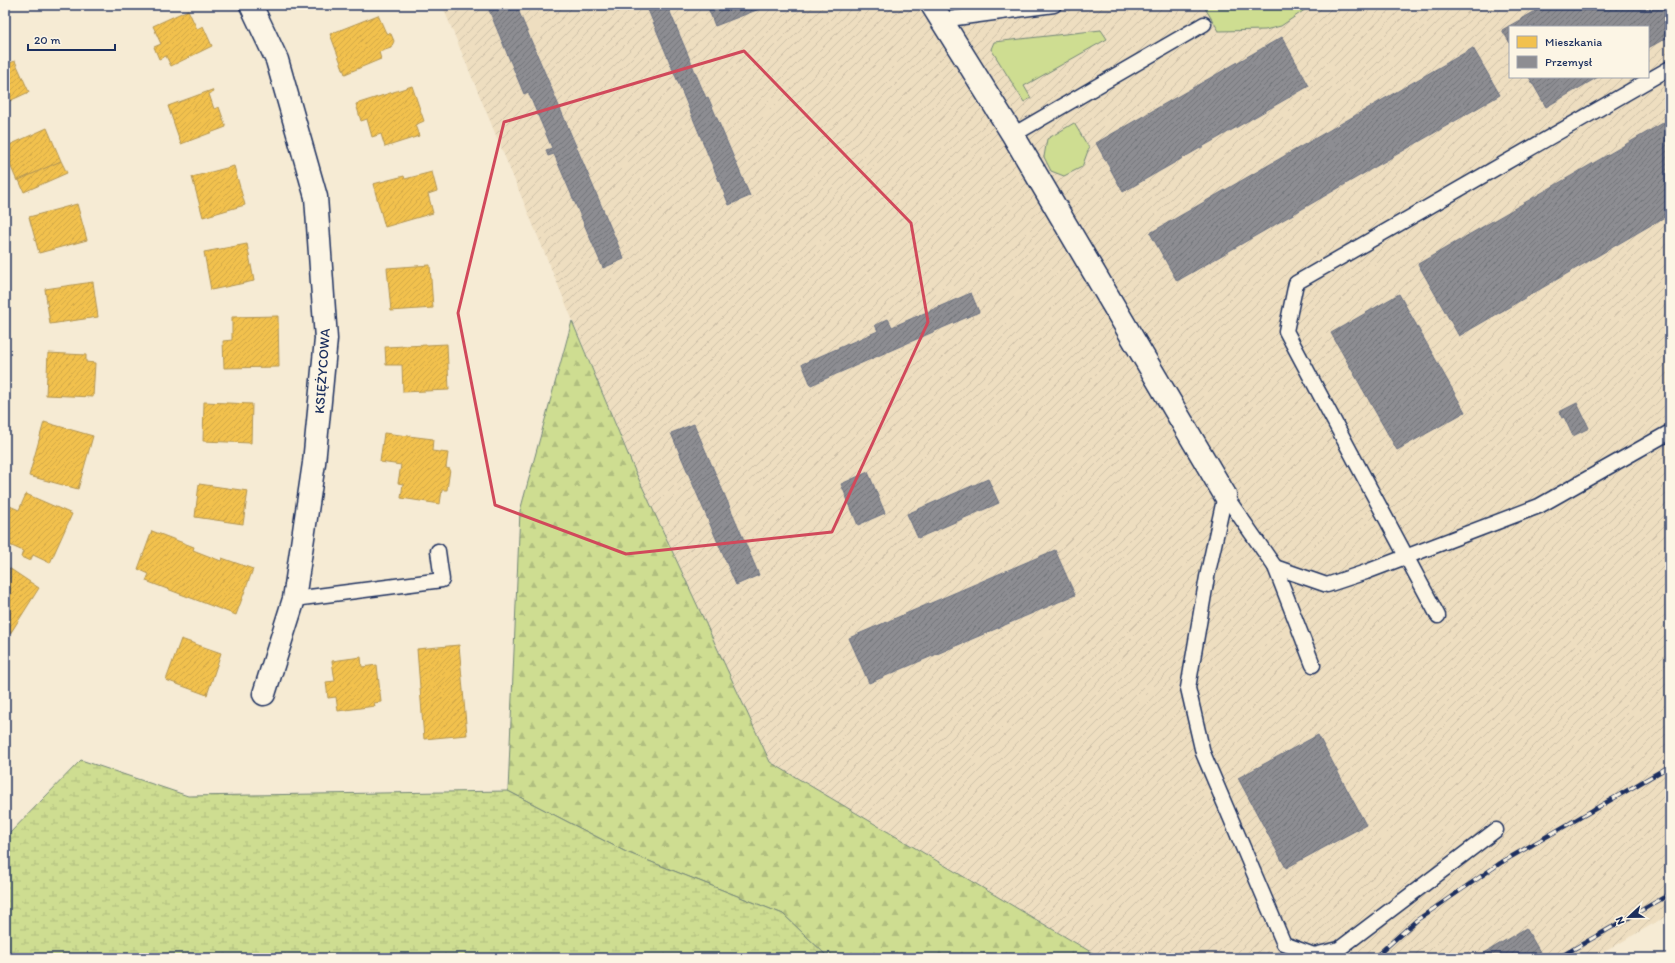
<svg xmlns="http://www.w3.org/2000/svg" width="1675" height="963" viewBox="0 0 1675 963" font-family="Itim,sans-serif">
<defs>
<pattern id="industrial-furrows" width="10" height="10" patternUnits="userSpaceOnUse"><rect width="10" height="10" fill="#eedec0"/><path d="M-1 1l2-2M0 10L10 0M9 11l2-2" fill="none" stroke="#ccbfa7"/></pattern>
<pattern id="forest-firs" width="22" height="20" patternUnits="userSpaceOnUse"><rect width="22" height="20" fill="#cedd91"/><path d="M5 1l3.5 6h-7zM16 11l3.5 6h-7z" fill="#b0be7f"/></pattern>
<pattern id="wetland-marsh" width="20" height="14" patternUnits="userSpaceOnUse"><rect width="20" height="14" fill="#cedd91"/><path d="M1 5h8M5 5V1M11 12h8M15 12V8" fill="none" stroke="#b0be7f"/></pattern>
<pattern id="homes-hatch" width="6" height="6" patternUnits="userSpaceOnUse"><rect width="6" height="6" fill="#f2c14e"/><path d="M-1 1l2-2M0 6l6-6M5 7l2-2" fill="none" stroke="#cfa646"/></pattern>
<pattern id="industry-hatch" width="6" height="6" patternUnits="userSpaceOnUse"><rect width="6" height="6" fill="#8d8d92"/><path d="M-1 1l2-2M0 6l6-6M5 7l2-2" fill="none" stroke="#72747a"/></pattern>
</defs>
<rect width="100%" height="100%" fill="#f6ebd4"/>
<filter id="ink" filterUnits="userSpaceOnUse"><feTurbulence type="fractalNoise" baseFrequency=".025" numOctaves="2"/><feDisplacementMap in="SourceGraphic" scale="8" xChannelSelector="R" yChannelSelector="G"/><feConvolveMatrix kernelMatrix="1 2 1 2 8 2 1 2 1" color-interpolation-filters="sRGB"/></filter>
<g filter="url(#ink)">
<path fill="url(#industrial-furrows)" fill-rule="evenodd" d="M442,5H1670V914L1594,958H1269L1264,950L1262,958H1101L770,762L635,471ZM1510,27H1648V77H1510Z"/>
<g fill="#cedd91" stroke="#748678">
<polygon points="1203,5 1312,5 1281,26 1265,30 1219,31"/>
<polygon points="1101,30 1107,39 1024,86 1031,98 1024,102 991,49 994,42"/>
<polygon points="1074,123 1089,148 1082,167 1064,176 1051,171 1044,157 1047,139"/>
</g>
<polygon fill="url(#forest-firs)" stroke="#748678" points="572,321 635,471 770,762 1101,958 829,958 783,914 626,852 508,791 520,511"/>
<polygon fill="url(#wetland-marsh)" stroke="#748678" points="81,760 188,796 508,791 626,852 783,914 829,958 5,958 5,838"/>
<g fill="url(#homes-hatch)" stroke="#b29553">
<polygon points="188,10 197,29 203,26 212,46 171,66 166,56 159,59 154,47 161,44 153,26"/>
<polygon points="378,15 386,33 391,34 394,41 391,48 379,52 381,59 345,74 330,34"/>
<polygon points="15,61 29,92 5,103 5,65"/>
<polygon points="412,86 424,121 415,125 419,136 385,147 381,134 372,137 367,119 361,121 356,104"/>
<polygon points="212,90 213,92 209,94 214,109 219,107 226,127 181,144 168,106"/>
<polygon points="47,128 61,161 17,181 5,153 5,147"/>
<polygon points="61,161 67,173 24,192 19,180"/>
<polygon points="234,166 245,205 203,217 192,177"/>
<polygon points="432,172 437,191 428,194 433,213 385,227 373,184 404,176 405,179"/>
<polygon points="77,204 87,240 39,253 29,217"/>
<polygon points="247,244 254,281 211,290 204,252"/>
<polygon points="430,265 433,308 391,311 387,268"/>
<polygon points="93,282 98,317 50,324 45,289"/>
<polygon points="278,316 279,367 224,368 223,341 232,340 232,317"/>
<polygon points="447,344 449,390 403,392 402,365 386,365 385,347"/>
<polygon points="48,353 86,355 86,362 95,363 93,397 46,395"/>
<polygon points="204,402 252,404 251,443 203,441"/>
<polygon points="44,422 93,436 78,489 29,476"/>
<polygon points="384,433 433,439 432,451 448,453 446,468 450,469 447,490 442,490 440,504 401,498 403,484 398,483 401,465 380,462"/>
<polygon points="199,484 248,491 243,524 195,517"/>
<polygon points="26,494 72,514 50,563 33,555 30,561 21,557 23,551 5,543 5,504 19,510"/>
<polygon points="152,531 194,547 193,550 221,561 222,558 253,569 236,615 146,581 149,574 138,569"/>
<polygon points="9,568 39,588 10,634 5,630 5,574"/>
<polygon points="181,639 221,653 207,695 166,680"/>
<polygon points="459,645 467,735 424,739 417,649"/>
<polygon points="361,657 362,667 377,665 381,702 374,703 375,706 338,711 336,697 328,698 326,682 335,681 332,661"/>
</g>
<g fill="url(#industry-hatch)" stroke="#6b7182">
<polygon points="491,5 516,5 624,259 603,268 554,154 548,156 546,150 552,148 528,92 524,94 489,10 492,8"/>
<polygon points="646,5 667,5 706,98 708,97 750,196 729,205"/>
<polygon points="707,5 761,5 762,8 715,26"/>
<polygon points="1546,5 1670,5 1670,36 1648,48 1648,27 1510,27 1510,43 1502,30"/>
<polygon points="1282,37 1309,86 1123,192 1096,143"/>
<polygon points="1473,48 1500,95 1177,281 1150,233"/>
<polygon points="1529,77 1598,77 1546,107"/>
<polygon points="1670,119 1670,214 1459,336 1418,264"/>
<polygon points="971,293 979,312 811,385 802,364 878,331 875,325 888,319 892,327"/>
<polygon points="1399,294 1465,412 1397,450 1331,333"/>
<polygon points="1577,403 1589,428 1573,436 1564,417 1562,418 1559,412"/>
<polygon points="694,424 759,575 736,585 671,433"/>
<polygon points="868,472 885,513 858,525 841,484"/>
<polygon points="988,479 999,503 918,538 907,514"/>
<polygon points="1055,550 1075,595 869,683 849,638"/>
<polygon points="1318,735 1366,825 1286,868 1238,778"/>
<polygon points="1526,928 1540,952 1530,958 1476,958"/>
</g>
<g fill="none" stroke-linecap="round" stroke-linejoin="round">
<g stroke="#1b2f5e" stroke-width="17">
<g id="service">
<polyline points="941,20 1054,5"/>
<polyline points="1013,135 1204,24"/>
<polyline points="1225,495 1207,577 1188,688 1203,753 1284,944 1314,955 1339,949 1496,830"/>
<polyline points="1225,495 1275,567 1313,665"/>
<polyline points="1275,567 1327,585 1366,572 1539,506 1670,432"/>
<polyline points="294,599 442,580 438,551"/>
<polyline points="1438,616 1286,331 1296,283 1670,68"/>
</g>
</g>
<g stroke="#1b2f5e" stroke-width="25">
<g id="minor">
<polyline points="251,5 277,60 316,197 326,339 314,463 294,599 264,694"/>
<polyline points="932,5 1013,135 1225,495"/>
</g>
</g>
<use href="#service" stroke="#fcf5e5" stroke-width="14"/>
<use href="#minor" stroke="#fcf5e5" stroke-width="22"/>
<g stroke="#1b2f5e" stroke-width="4.5">
<g id="rail">
<polyline points="1374,958 1417,920 1502,862 1670,766"/>
<polyline points="1558,958 1670,894"/>
</g>
</g>
<use href="#rail" stroke="#fcf5e5" stroke-width="3" stroke-dasharray="9" stroke-linecap="butt"/>
</g>
</g>
<path fill="none" stroke="#d1495b" stroke-width="3" stroke-linejoin="round" d="M744,51L911,223L928,322L832,532L626,554L495,505L458,313L504,122Z"/>
<g text-anchor="middle" stroke-width="4" stroke-linejoin="round" paint-order="stroke">
<g font-size="14" fill="#1b2f5e" stroke="#fcf5e5">
<text transform="translate(322 371) rotate(-86)" y="5">KSIĘŻYCOWA</text>
</g>
</g>
<rect width="1675" height="963" fill="none" stroke="#fcf5e5" stroke-width="20"/>
<rect x="10" y="10" width="1655" height="943" fill="none" stroke="#1b2f5e" stroke-width="1.5" filter="url(#ink)"/>
<rect x="1509" y="26" width="140" height="52" fill="#fcf5e5" stroke="#a2a6af"/>
<rect x="1517" y="36" width="20" height="12" fill="#f2c14e" stroke="#a2a6af"/>
<text x="1545" y="46" font-size="12" fill="#1b2f5e">Mieszkania</text>
<rect x="1517" y="56" width="20" height="12" fill="#8d8d92" stroke="#a2a6af"/>
<text x="1545" y="66" font-size="12" fill="#1b2f5e">Przemysł</text>
<g transform="translate(1629 917) rotate(248)" stroke="#fcf5e5" stroke-width="3" paint-order="stroke">
<path d="M0-3L7 15L0 10L-7 15Z" fill="#1b2f5e"/>
<text y="-6" font-size="11" font-weight="bold" text-anchor="middle" fill="#1b2f5e">N</text>
</g>
<path d="M28 44v6h87v-6" fill="none" stroke="#1b2f5e" stroke-width="2"/>
<text x="34" y="44" font-size="12" fill="#1b2f5e" stroke="#fcf5e5" stroke-width="3" paint-order="stroke">20 m</text>
</svg>
